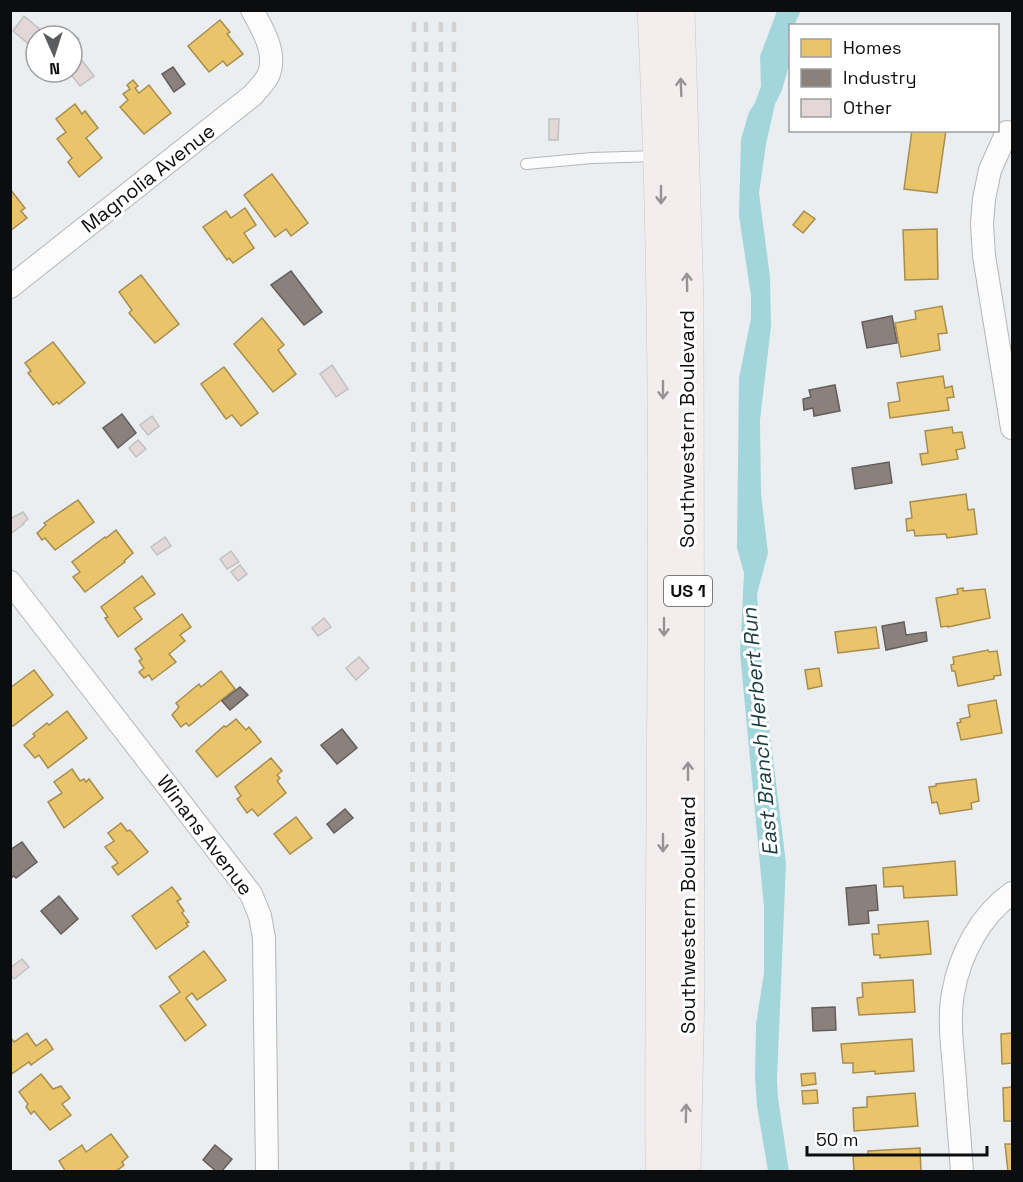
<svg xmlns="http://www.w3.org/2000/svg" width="1023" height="1182" viewBox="0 0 1023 1182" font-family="'Space Grotesk',sans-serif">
<rect width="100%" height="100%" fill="#ebeef0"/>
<polygon fill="#a2d6db" points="777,11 801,11 794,25 790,26 788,44 789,65 782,90 775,104 766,144 759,193 770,277 771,326 760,420 761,494 768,553 757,594 763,678 786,863 777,1080 778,1098 789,1172 768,1171 757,1106 755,1076 756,1024 764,973 764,907 740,653 744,573 737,548 739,378 751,318 751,296 739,216 741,139 749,112 755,103 761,86 760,56"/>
<g fill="#e9c46a" stroke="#a78d4e" stroke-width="1.5">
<polygon points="220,20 230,32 227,34 243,54 227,66 223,61 209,72 188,46"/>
<polygon points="133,80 138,86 135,88 139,93 149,85 171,113 144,134 120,107 128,100 123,94 130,89 127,85"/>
<polygon points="75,104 82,114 85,111 98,128 86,138 102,158 79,177 68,162 72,158 57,139 66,132 56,119"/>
<polygon points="912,130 946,130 937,193 904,189"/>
<polygon points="272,174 308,223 291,236 286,229 275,237 244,195"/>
<polygon points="10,189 25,208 21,211 27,218 10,231"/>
<polygon points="245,208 256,225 244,233 254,248 233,263 229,258 227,260 203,227 226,211 231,218"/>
<polygon points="804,211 815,219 803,233 793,225"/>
<polygon points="937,229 938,279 905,280 903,230"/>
<polygon points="141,275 179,324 155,343 129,313 132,310 119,292"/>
<polygon points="942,306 947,333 938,334 940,350 901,357 895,323 916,319 915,311"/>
<polygon points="262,318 284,345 278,350 296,374 273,392 234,344"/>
<polygon points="53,342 85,383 59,404 57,402 53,405 28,373 31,371 25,363"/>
<polygon points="224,367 258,413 241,426 232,415 226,419 201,384"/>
<polygon points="943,376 945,388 952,386 954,397 947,398 949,410 890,418 888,403 900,401 897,383"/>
<polygon points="952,427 953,433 962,432 965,448 956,450 958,459 922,465 920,454 928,453 925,431"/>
<polygon points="966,494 968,510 974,509 977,534 947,538 946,534 915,536 914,530 907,531 906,519 912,518 910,502"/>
<polygon points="78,500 94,522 55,550 45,538 42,540 37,533 46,525 44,523"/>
<polygon points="116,530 133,553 124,561 125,562 85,592 73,577 80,572 72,562 105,537 106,538"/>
<polygon points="142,576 155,594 134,608 142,619 118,637 105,618 108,617 101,607"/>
<polygon points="963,588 963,591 985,589 990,618 948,627 948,626 941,627 936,598 958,594 957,589"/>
<polygon points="182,614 191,627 180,635 185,641 169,654 176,662 152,680 149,675 144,678 139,672 144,668 139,661 142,659 135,649"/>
<polygon points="876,627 879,648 838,653 835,632"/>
<polygon points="988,650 989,652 997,651 1001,675 994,676 994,679 958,686 955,671 952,671 951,665 954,664 953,657"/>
<polygon points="819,668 822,686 808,689 805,670"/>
<polygon points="34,670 53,695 13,726 10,724 10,688"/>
<polygon points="221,671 235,689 189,726 186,723 181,727 172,715 179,707 176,703 199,684 201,687"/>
<polygon points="996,700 1002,733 961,740 957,723 961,722 960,719 970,717 968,705"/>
<polygon points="67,711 87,738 48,768 39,755 35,758 24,745 35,736 33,734 47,723 49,725"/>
<polygon points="236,719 246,730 249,727 261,742 217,777 196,751 224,726 226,727"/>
<polygon points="271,758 282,771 277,775 280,778 277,781 286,793 258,816 252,809 247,813 237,799 241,796 235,787"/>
<polygon points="72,769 80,781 84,779 86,782 89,779 103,798 64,828 48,802 62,793 54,782"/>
<polygon points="976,779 979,801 971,803 972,809 940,814 937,802 932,803 929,787 936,786 936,784"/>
<polygon points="296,817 312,838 290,854 274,834"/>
<polygon points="121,823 127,831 130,830 148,852 118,875 112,867 118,863 105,847 114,841 108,833"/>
<polygon points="955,861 957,895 904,898 903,886 884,887 883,868"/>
<polygon points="172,887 181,899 177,901 184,911 182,913 189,922 186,923 188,926 156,949 132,916"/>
<polygon points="928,921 931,954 880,958 880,955 874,955 872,934 879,934 878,925"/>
<polygon points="204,951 226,980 197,1000 192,993 186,998 206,1025 185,1041 160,1006 180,992 169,977"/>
<polygon points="913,980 915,1012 859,1015 857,998 863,997 862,983"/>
<polygon points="27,1033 36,1046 46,1039 53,1049 31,1065 29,1062 10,1075 10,1037 14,1042"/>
<polygon points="1012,1033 1012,1063 1002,1064 1001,1034"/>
<polygon points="912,1039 914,1071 875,1074 875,1071 853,1073 853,1063 843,1063 841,1044"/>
<polygon points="815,1073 816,1084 802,1086 801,1074"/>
<polygon points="41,1074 53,1089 61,1086 70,1098 62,1104 71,1115 50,1130 34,1111 31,1114 26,1107 28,1104 19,1092"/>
<polygon points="1012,1087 1012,1121 1004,1121 1003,1088"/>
<polygon points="817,1090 818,1103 803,1104 802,1091"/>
<polygon points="915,1093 918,1126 854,1131 853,1108 867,1107 867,1097"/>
<polygon points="111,1134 128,1157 122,1162 124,1165 115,1172 66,1172 59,1161 82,1145 86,1152"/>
<polygon points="1005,1144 1012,1144 1012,1172 1008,1172"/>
<polygon points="920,1148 921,1172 854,1172 853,1156 868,1155 868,1151"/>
</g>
<g fill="#8a817c" stroke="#645e5b" stroke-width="1.5">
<polygon points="173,67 185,84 174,92 162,74"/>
<polygon points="291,271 322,312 304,325 271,285"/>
<polygon points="892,316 897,343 867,348 862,322"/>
<polygon points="835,385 840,411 814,416 813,408 804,410 803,399 811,397 809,390"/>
<polygon points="122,414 136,433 118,448 103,428"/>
<polygon points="889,462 892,483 855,489 852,468"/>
<polygon points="904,622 906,635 926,632 927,641 886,650 882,626"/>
<polygon points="240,687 248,695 230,710 222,701"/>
<polygon points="342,729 357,748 337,764 321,745"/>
<polygon points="345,809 353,818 334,833 327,824"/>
<polygon points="22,842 37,862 16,878 14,876 10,879 10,850"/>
<polygon points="876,885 878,910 868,911 869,923 849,925 846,888"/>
<polygon points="59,896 78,919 61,934 41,911"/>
<polygon points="835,1007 836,1030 813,1031 812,1008"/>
<polygon points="215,1145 232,1159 221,1172 217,1172 203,1160"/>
</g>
<g fill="#e3d8d7" stroke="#c0c1c2" stroke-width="1.5">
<polygon points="24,16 42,31 36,36 31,46 13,31"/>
<polygon points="72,33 79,39 72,48 72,36 69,36"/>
<polygon points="77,54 94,76 80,86 69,72 72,72 72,58"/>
<polygon points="549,119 559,119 558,140 549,140"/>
<polygon points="332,365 348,389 336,397 320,374"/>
<polygon points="152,416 159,426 148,435 140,425"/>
<polygon points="138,440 146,449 136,457 129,448"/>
<polygon points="23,512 28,519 23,523 24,524 10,534 10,519"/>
<polygon points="165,537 171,546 157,555 151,547"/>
<polygon points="231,551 239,562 227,569 220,559"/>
<polygon points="240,565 247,574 238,581 231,572"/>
<polygon points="324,618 331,627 318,636 312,628"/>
<polygon points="359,657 369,668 356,680 346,668"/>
<polygon points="22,959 29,967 14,979 10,974 10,968"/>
</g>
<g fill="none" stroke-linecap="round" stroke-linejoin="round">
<g stroke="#b4b6b7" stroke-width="12">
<polyline id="service" points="526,164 592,158 657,156"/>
</g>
<g stroke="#b4b6b7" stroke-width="24">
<g id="minor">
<polyline points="1007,132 990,170 984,199 982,224 984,256 1012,428"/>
<path d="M10,287L253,95C258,89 264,83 268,76C278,54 263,30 252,10"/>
<polyline points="10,582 251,894 260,916 264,938 267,1172"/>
<path d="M962,1172C960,1141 957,1111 955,1080C953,1052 948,1021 953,993C960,954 980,916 1012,893"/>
</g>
</g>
<g stroke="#c7c8c9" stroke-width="34">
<g id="primary">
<path d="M654,10C673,397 660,785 662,1172"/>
<polyline points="678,10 687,301 688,991 684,1172"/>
</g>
</g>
<use href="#service" stroke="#fcfcfd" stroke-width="10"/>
<use href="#minor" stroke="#fcfcfd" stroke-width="22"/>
<use href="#primary" stroke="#f4eded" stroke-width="33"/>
<g stroke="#d2d2d2" stroke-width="4.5" stroke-dasharray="10 10" stroke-linecap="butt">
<polyline points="412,1172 414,10"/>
<polyline points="425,1172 426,10"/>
<polyline points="438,1172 441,10"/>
<polyline points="452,1172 454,10"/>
</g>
</g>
<defs><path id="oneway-shaft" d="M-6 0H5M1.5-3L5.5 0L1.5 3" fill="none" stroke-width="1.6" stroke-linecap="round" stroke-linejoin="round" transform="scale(1.5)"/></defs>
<g stroke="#979394">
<use href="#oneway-shaft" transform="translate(681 87) rotate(-92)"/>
<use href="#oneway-shaft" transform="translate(661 195) rotate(90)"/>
<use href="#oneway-shaft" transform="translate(687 282) rotate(-91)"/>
<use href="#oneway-shaft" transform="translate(663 390) rotate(90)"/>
<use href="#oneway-shaft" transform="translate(664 627) rotate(90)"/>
<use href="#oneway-shaft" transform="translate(688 771) rotate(-90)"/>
<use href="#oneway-shaft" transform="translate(663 843) rotate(90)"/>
<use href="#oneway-shaft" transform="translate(686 1113) rotate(-89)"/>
</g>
<g text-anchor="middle" stroke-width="6" stroke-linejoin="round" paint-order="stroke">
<rect fill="#fff" stroke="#555656" stroke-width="1.5" x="664" y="576" width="48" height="30" rx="4.5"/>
<g font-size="18" font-weight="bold" fill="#0c0d0e">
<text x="688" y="597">US 1</text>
</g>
<g font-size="20" fill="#0c0d0e" stroke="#fff">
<text transform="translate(148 178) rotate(-38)" y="7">Magnolia Avenue</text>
<text transform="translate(687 429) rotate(-90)" y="7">Southwestern Boulevard</text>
<text transform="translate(205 835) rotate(53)" y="7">Winans Avenue</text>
<text transform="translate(688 915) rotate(-90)" y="7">Southwestern Boulevard</text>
</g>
<g font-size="21" font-style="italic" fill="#193d40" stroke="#fff">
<text transform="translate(760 732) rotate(-95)" y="7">East Branch Herbert Run</text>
</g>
</g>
<rect width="1023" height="1182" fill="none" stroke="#0c0d0e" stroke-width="24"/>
<rect x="789" y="24" width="210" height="108" fill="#ffffff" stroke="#9e9e9f" stroke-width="1.5"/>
<rect x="801" y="39" width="30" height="18" fill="#e9c46a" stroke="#9e9e9f" stroke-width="1.5"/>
<text x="843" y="54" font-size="18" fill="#0c0d0e">Homes</text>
<rect x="801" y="69" width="30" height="18" fill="#8a817c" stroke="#9e9e9f" stroke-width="1.5"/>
<text x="843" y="84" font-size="18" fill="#0c0d0e">Industry</text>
<rect x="801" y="99" width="30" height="18" fill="#e3d8d7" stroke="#9e9e9f" stroke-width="1.5"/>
<text x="843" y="114" font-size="18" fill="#0c0d0e">Other</text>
<g transform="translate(54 54) rotate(177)"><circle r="28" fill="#ffffff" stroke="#9e9e9f" stroke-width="1.5"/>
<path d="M0-4.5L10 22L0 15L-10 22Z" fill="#5a5c5d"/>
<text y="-9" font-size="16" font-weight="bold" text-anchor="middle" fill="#0c0d0e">N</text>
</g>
<path d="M807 1146v9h180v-9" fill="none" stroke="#0c0d0e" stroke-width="3"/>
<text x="816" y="1146" font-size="18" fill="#0c0d0e" stroke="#ffffff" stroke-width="4.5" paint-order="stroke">50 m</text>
</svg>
